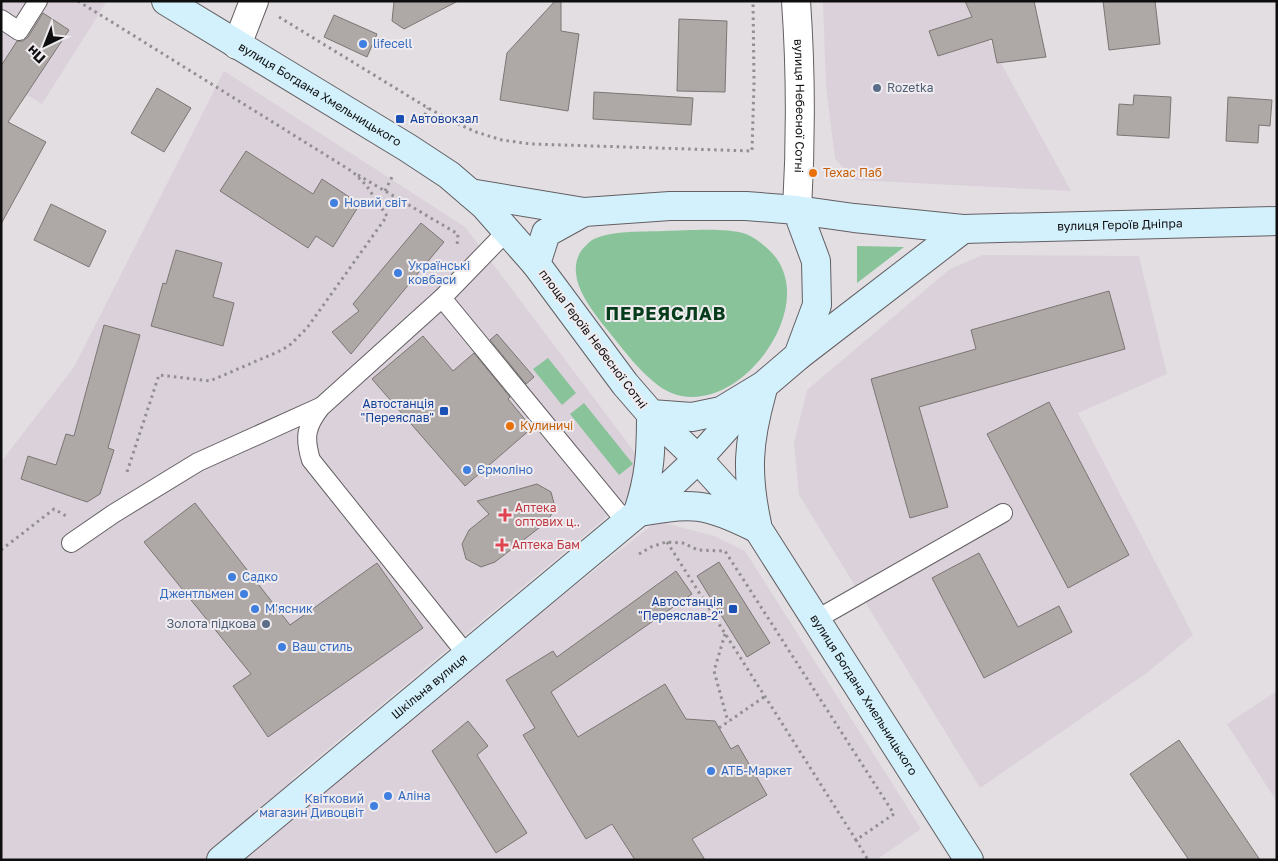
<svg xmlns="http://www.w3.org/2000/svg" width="1278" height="861" viewBox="0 0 1278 861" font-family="'Golos Text',sans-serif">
<rect width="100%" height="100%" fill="#e2dee2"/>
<g fill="#dbd1da">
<polygon points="1,1 107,1 42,104 19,90 1,116"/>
<polygon points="823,1 967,1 1071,191 855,180 835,159 826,87"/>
<polygon points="224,71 465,227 639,458 627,500 292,779 307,797 657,521 714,536 745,551 921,829 876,860 6,860 1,855 1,462 74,367"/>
<polygon points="983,255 1139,256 1167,374 1078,413 1193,635 1148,672 980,788 799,495 794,443 807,390 950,269"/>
<polygon points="1277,691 1277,802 1227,724"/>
</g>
<g fill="#89c39a">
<path d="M663,231C687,231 723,227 746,234C754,237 761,243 768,249C821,297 753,398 692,397C678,397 664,391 654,382C638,369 626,353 613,337C596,315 563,280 581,251C584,247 588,243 592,240C612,230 641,232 663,231Z"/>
<polygon points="857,246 904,247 857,283"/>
<polygon points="548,358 576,393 562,405 533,369"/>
<polygon points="584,403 633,464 619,475 570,414"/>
</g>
<g fill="#aea9a6" stroke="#7b7674">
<polygon points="394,1 458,1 404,29 392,21"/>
<polygon points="555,1 561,1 561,31 579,34 568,111 500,100 507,53"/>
<polygon points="965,1 1034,1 1046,57 997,63 992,39 938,56 929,31 972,17"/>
<polygon points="1103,1 1155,1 1160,44 1109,50"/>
<polygon points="43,13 69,30 8,122 46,142 1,224 1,66 17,41 23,41 28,37"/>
<polygon points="334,15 377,34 367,57 324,37"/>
<polygon points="679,19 727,21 725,92 677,91"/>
<polygon points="157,88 191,108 164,152 131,133"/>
<polygon points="594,92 693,98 691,125 593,119"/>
<polygon points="1134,95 1171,97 1169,138 1117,135 1119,104 1133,105"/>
<polygon points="1228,97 1272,100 1270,126 1259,125 1258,143 1226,141"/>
<polygon points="246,151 313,194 322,179 360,204 333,247 316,236 308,248 220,191"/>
<polygon points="51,204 106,231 89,267 34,240"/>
<polygon points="421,223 444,242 351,354 332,332 359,311 353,304"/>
<polygon points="176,250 222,263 213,297 234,303 223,346 151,326 163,283 166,284"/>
<polygon points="1109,291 1125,349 919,407 948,507 910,518 871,379 976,349 971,330"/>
<polygon points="104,325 140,335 108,448 114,450 100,494 87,502 21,479 28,456 56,465 66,434 74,436"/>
<polygon points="497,334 534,377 526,384 490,340"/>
<polygon points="423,336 453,371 474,353 510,397 508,399 532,428 465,486 372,379"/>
<polygon points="1049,402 1129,555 1068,588 987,434"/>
<polygon points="537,484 551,492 555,507 548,521 495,562 481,567 466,559 462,544 469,530 489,514 477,501"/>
<polygon points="195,503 290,625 377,563 423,628 268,737 233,686 251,674 144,542"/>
<polygon points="979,553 1018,627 1059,606 1072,632 984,678 932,578"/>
<polygon points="719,562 770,643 747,657 697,576"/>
<polygon points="676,571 692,594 551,692 578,737 665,684 686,719 715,721 731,749 738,745 767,795 692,839 705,860 635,860 612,824 586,839 523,735 535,728 506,680 553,651 557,657"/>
<polygon points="468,721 488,746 477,755 527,833 496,853 432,751"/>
<polygon points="1179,740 1260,860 1189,860 1130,774"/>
</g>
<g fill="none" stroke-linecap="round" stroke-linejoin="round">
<g stroke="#635f62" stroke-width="20">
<g id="lane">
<polyline points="1,19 19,31 38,1"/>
<polyline points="442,298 626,522"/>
<polyline points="71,543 113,514 198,462 320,407"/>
<polyline points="817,619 1003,513"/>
<path d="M467,655L311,460C304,437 306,426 321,407L442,298L508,230"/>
</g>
</g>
<g stroke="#635f62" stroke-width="30">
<g id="street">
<path id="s1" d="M796,1C801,71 801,140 797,210"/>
<polyline points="237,45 254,1"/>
</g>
</g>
<g stroke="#635f62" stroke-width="30">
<g id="secondary">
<path id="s2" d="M166,1L408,148L449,175L484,205L536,264"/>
<polyline points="470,193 584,212"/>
<path id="s3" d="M797,210L816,261L817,305L798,356L764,385L721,411L692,417L651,414L625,384L536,264L546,233L584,212L670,206H746L797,210L854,218L963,229L1277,221"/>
<polyline points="798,356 963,229"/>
<path id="s4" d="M651,414L698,459L739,504L758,529L969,860"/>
<path d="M638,512C650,476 651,452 651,414"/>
<path d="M639,512C692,502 706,503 754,527"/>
<path d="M757,524C746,473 748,442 762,392"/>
<path id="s5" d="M221,860L664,491L698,459L750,401"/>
</g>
</g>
<g stroke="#918f91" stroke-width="3" stroke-dasharray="2.5 4" stroke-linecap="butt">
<polyline points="78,1 353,172 366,185 387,216 307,328 291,344 282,350 210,381 159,375 126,475"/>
<polyline points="279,17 428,108 454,122 476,132 502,140 531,144 752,151 754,83 753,1"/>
<polyline points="422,121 428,108"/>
<polyline points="358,175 458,234 457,246"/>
<polyline points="385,191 393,175"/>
<polyline points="667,542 856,840"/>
<polyline points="1,550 54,509 66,516"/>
<polyline points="639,554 651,547 666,542 683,543 698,550 725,551 894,814 856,840 868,860"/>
<polyline points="725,634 714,671 728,722"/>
<polyline points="719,728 764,697"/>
</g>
<use href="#lane" stroke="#fff" stroke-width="18"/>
<use href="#street" stroke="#fff" stroke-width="28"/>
<use href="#secondary" stroke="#d3f1fc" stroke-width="28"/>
</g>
<g fill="#3f7fe0" stroke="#efebef" stroke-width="2">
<circle cx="363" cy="44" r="5"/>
<circle cx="334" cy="203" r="5"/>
<circle cx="398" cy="273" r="5"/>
<circle cx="467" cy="470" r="5"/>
<circle cx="232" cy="577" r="5"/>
<circle cx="244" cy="594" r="5"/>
<circle cx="255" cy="609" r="5"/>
<circle cx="282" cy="647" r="5"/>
<circle cx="711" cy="771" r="5"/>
<circle cx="388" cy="796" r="5"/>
<circle cx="374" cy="806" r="5"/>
</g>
<g fill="#5c6f8a" stroke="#efebef" stroke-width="2">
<circle cx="877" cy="88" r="5"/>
<circle cx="266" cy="624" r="5"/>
</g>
<g fill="#1a4fb4" stroke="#efebef" stroke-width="2">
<rect x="395" y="114" width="10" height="10" rx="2.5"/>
<rect x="439" y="406" width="10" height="10" rx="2.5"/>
<rect x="728" y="604" width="10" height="10" rx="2.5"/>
</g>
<g fill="#e8710a" stroke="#efebef" stroke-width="2">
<circle cx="813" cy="173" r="5"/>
<circle cx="510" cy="426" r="5"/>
</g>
<g fill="#e0444e" stroke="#efebef" stroke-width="2">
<path d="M502.5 507.5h5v5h5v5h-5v5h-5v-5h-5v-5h5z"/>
<path d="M499.5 537.5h5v5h5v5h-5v5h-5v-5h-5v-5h5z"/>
</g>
<g text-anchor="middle" stroke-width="4" stroke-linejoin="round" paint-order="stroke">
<g font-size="12" fill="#366cbe" stroke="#efebef" text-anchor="start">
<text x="373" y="48">lifecell</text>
<text x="344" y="207">Новий світ</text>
<text x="408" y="270">Українські<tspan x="408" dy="14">ковбаси</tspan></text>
<text x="477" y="474">Єрмоліно</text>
<text x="242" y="581">Садко</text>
<text x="234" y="598" text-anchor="end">Джентльмен</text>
<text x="265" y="613">М'ясник</text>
<text x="292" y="651">Ваш стиль</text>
<text x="721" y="775">АТБ-Маркет</text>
<text x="398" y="800">Аліна</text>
<text x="364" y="803" text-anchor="end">Квітковий<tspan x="364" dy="14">магазин Дивоцвіт</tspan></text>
</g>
<g font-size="12" fill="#4e5e75" stroke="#efebef" text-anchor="start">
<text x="887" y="92">Rozetka</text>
<text x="256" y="628" text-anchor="end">Золота підкова</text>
</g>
<g font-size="12" fill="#0f0e0f" stroke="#efebef">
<text dy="4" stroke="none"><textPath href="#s2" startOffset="180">вулиця Богдана Хмельницького</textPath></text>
<text dy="4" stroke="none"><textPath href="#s1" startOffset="105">вулиця Небесної Сотні</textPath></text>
<text dy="4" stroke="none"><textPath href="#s3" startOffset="1121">вулиця Героїв Дніпра</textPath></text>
<text transform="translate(593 339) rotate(53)" y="4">площа Героїв Небесної Сотні</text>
<text dy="4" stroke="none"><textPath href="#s5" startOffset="271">Шкільна вулиця</textPath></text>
<text dy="4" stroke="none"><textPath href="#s4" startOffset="354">вулиця Богдана Хмельницького</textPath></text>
</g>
<g font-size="12" fill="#164399" stroke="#efebef" text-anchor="end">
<text x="410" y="123" text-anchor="start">Автовокзал</text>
<text x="434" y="408">Автостанція<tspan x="434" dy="14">"Переяслав"</tspan></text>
<text x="723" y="606">Автостанція<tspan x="723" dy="14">"Переяслав-2"</tspan></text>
</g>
<g font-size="12" fill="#c56008" stroke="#efebef" text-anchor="start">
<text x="823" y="177">Техас Паб</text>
<text x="520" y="430">Кулиничі</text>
</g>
<g font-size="12" fill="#be3a42" stroke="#efebef" text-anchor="start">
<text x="515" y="512">Аптека<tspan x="515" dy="14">оптових ц‥</tspan></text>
<text x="512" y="549">Аптека Бам</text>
</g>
<g font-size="18" font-weight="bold" letter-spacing="1" fill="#053c1b" stroke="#efebef">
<text x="666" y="320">ПЕРЕЯСЛАВ</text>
</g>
</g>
<rect width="1278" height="861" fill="none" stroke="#0f0e0f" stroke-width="5"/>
<g transform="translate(45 45) rotate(223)" stroke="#efebef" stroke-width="4" paint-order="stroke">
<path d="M0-4L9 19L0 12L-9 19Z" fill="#0f0e0f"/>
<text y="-8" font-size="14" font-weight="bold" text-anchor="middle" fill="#0f0e0f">Пн</text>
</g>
</svg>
